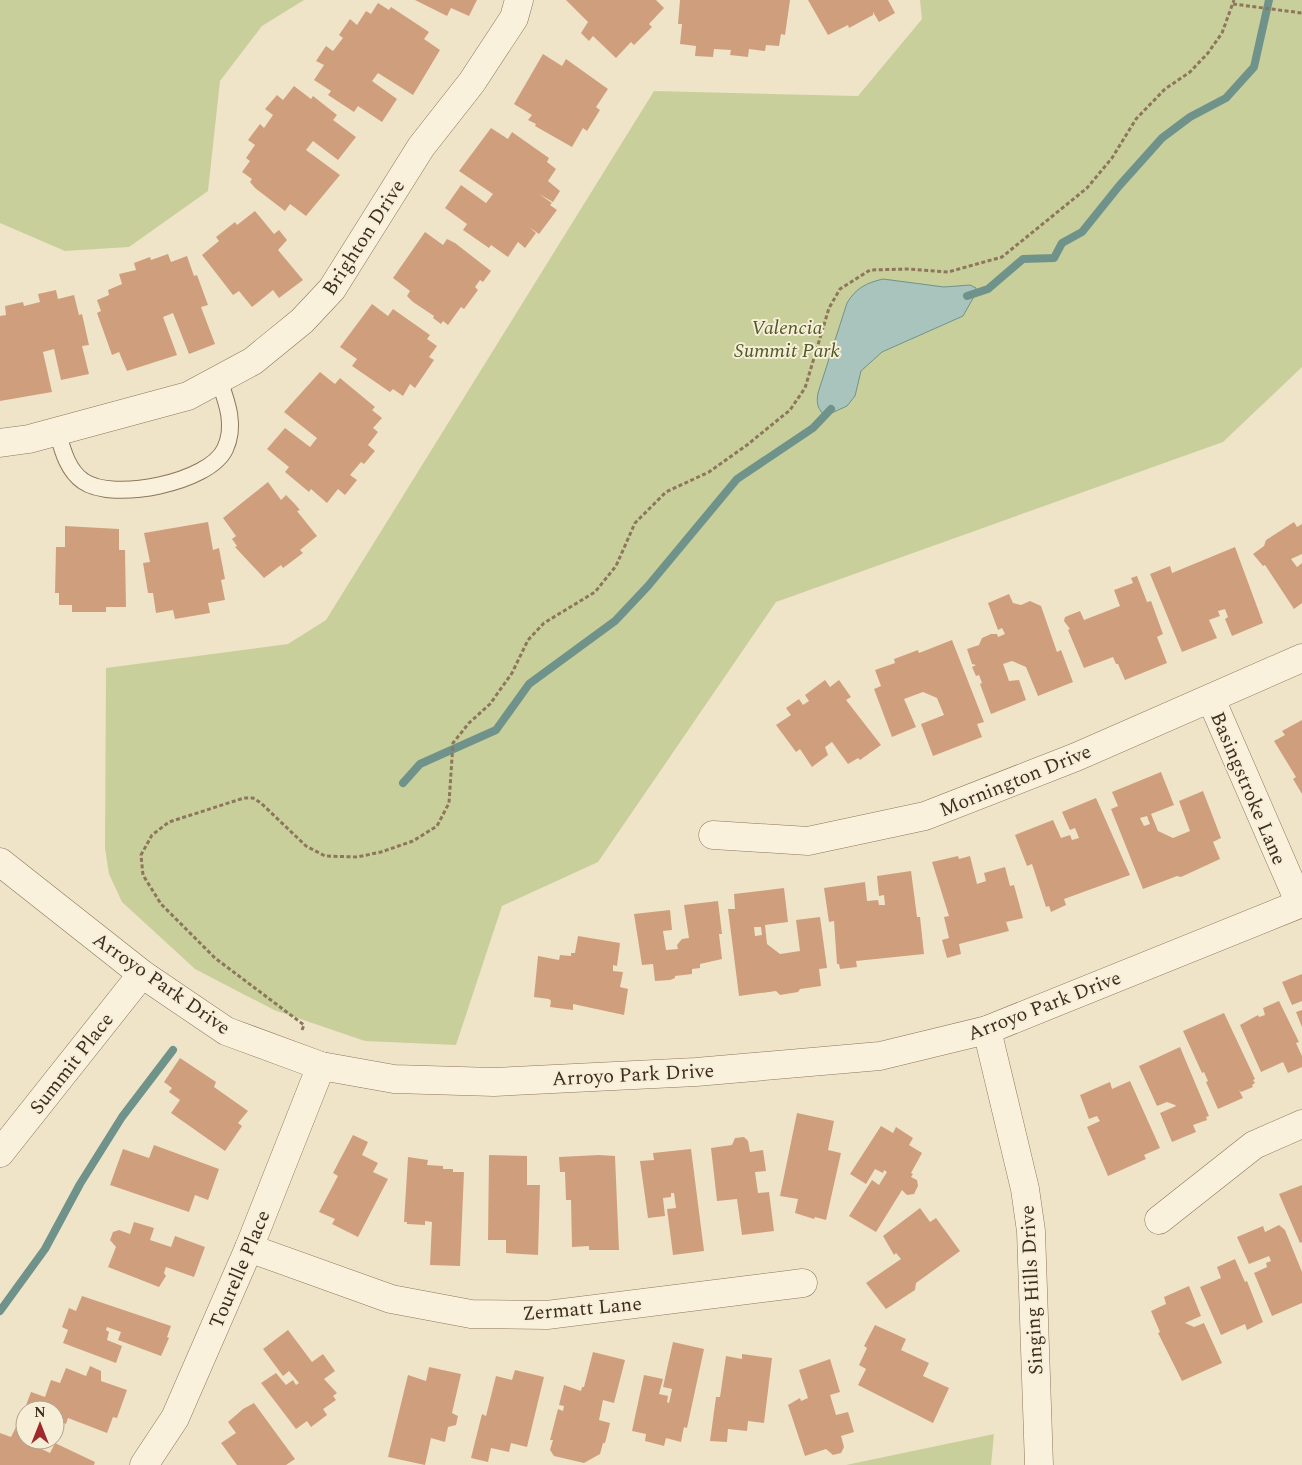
<svg xmlns="http://www.w3.org/2000/svg" width="1302" height="1465" viewBox="0 0 1302 1465" font-family="Spectral,serif">
<rect width="100%" height="100%" fill="#f0e4c8"/>
<g fill="#c9cf9b">
<polygon points="0,0 304,0 262,26 220,81 208,191 129,247 65,251 0,223"/>
<polygon points="920,0 1302,0 1302,367 1223,442 776,602 598,862 502,906 456,1045 365,1041 274,1010 195,969 122,902 109,874 105,848 106,668 288,644 326,620 654,91 858,96 922,19"/>
<polygon points="994,1434 991,1465 846,1465"/>
</g>
<path fill="#a9c4bc" stroke="#6f938a" d="M883,279L944,287L970,285L976,288V293L963,316L882,352L861,371L855,396L847,406L825,416C818,409 816,404 818,393L847,303C856,288 866,283 883,279Z"/>
<g fill="none" stroke-linecap="round" stroke-linejoin="round">
<g stroke="#6f938a" stroke-width="8">
<polyline points="967,296 988,289 1023,259 1054,258 1062,243 1082,232 1119,186 1162,138 1190,117 1226,98 1254,67 1269,0"/>
<polyline points="403,783 420,764 496,730 529,684 615,621 648,586 737,479 813,428 831,409"/>
<polyline points="0,1311 45,1249 80,1184 122,1117 173,1050"/>
</g>
</g>
<g fill="#cf9f7d" fill-rule="evenodd">
<polygon points="415,0 477,0 469,16 451,8 447,16"/>
<polygon points="566,0 656,0 664,8 649,24 652,27 634,45 631,42 616,58 593,36 589,41 581,33 588,22"/>
<polygon points="680,0 790,0 785,35 781,34 779,46 766,45 765,51 749,49 748,57 730,55 731,50 714,49 713,57 695,56 696,46 680,44 682,24 678,24"/>
<polygon points="808,0 888,0 895,13 879,22 873,12 873,15 849,28 848,25 828,35"/>
<polygon points="378,3 389,10 391,7 429,32 424,39 440,50 413,95 378,73 372,81 397,99 382,122 358,106 354,112 328,95 331,91 314,80 324,65 316,61 326,46 333,51 343,38 339,35 350,19 357,25 366,11 371,14"/>
<polygon points="543,54 562,66 566,59 608,89 596,107 600,110 587,131 583,128 572,147 535,126 536,124 528,120 532,115 514,104"/>
<polygon points="294,86 311,99 313,96 337,115 333,120 356,137 338,160 313,141 306,150 340,175 306,216 290,204 285,211 255,188 250,182 252,179 242,172 250,161 246,158 255,145 248,140 260,124 264,128 273,115 265,109 277,95 283,100"/>
<polygon points="491,128 508,139 512,132 549,158 547,162 556,169 548,181 560,191 553,202 539,194 552,203 550,205 557,210 539,234 529,227 536,233 525,248 518,242 508,257 491,245 489,248 463,230 467,224 445,208 461,185 486,203 493,194 459,171"/>
<polygon points="255,211 274,234 279,230 287,240 278,250 303,280 279,298 273,290 252,307 239,291 233,295 202,255 219,241 216,237 235,222 237,225"/>
<polygon points="425,232 443,245 447,239 455,243 491,271 483,282 480,280 475,287 478,290 464,309 461,307 448,325 443,321 441,324 433,318 434,316 413,302 407,296 410,291 393,278"/>
<polygon points="168,254 171,262 187,256 194,276 197,275 208,305 201,307 215,344 189,354 173,313 163,317 177,355 127,371 119,352 112,355 97,313 101,311 97,300 109,295 108,290 122,284 119,274 136,270 134,263 150,257 151,260"/>
<polygon points="56,290 58,299 74,295 79,315 82,314 89,345 82,346 89,374 61,380 54,349 43,352 52,392 0,401 0,316 6,315 5,306 23,302 24,306 40,302 38,294"/>
<polygon points="372,304 388,316 393,309 430,335 427,339 437,346 429,357 434,360 415,388 410,384 403,396 393,389 390,392 352,366 357,359 340,347"/>
<polygon points="320,372 335,384 340,378 375,407 372,410 382,418 373,428 378,432 368,445 375,451 364,464 361,462 350,475 357,480 345,495 338,489 327,503 311,489 309,492 285,472 289,467 267,449 285,428 310,447 317,438 284,412"/>
<polygon points="268,482 281,500 286,495 293,502 300,510 297,511 317,536 300,550 303,553 283,568 281,565 264,578 235,547 237,546 232,539 236,536 223,518"/>
<polygon points="208,522 213,550 219,548 225,579 221,580 225,600 208,603 210,613 175,619 173,610 156,613 153,593 148,593 143,563 150,562 144,533"/>
<polygon points="1294,522 1297,527 1302,524 1302,554 1291,559 1297,567 1302,563 1302,603 1294,609 1265,565 1263,566 1253,554 1264,546 1266,540"/>
<polygon points="65,526 119,529 119,550 125,550 126,607 106,607 106,612 72,612 72,605 59,605 59,593 55,593 56,547 65,547"/>
<polygon points="1235,547 1263,623 1232,636 1225,619 1228,617 1225,609 1218,611 1220,616 1209,620 1217,638 1182,652 1150,574 1170,566 1172,573"/>
<polygon points="1137,576 1147,602 1151,601 1163,634 1157,637 1167,663 1125,680 1118,664 1116,664 1113,657 1084,668 1068,630 1070,629 1064,621 1065,617 1080,611 1084,620 1120,606 1114,590 1133,583 1131,578"/>
<polygon points="1009,594 1013,603 1021,605 1030,601 1041,606 1057,652 1061,650 1073,682 1038,696 1026,667 1012,661 1003,664 1009,681 1019,680 1026,700 991,714 980,684 982,683 979,675 976,676 972,667 976,665 972,664 967,649 979,645 982,638 991,634 997,634 998,637 1005,634 1002,628 998,630 988,603"/>
<polygon points="952,640 984,722 977,724 982,737 933,756 921,724 944,715 937,698 923,692 904,699 916,727 892,737 874,689 881,686 875,670 895,663 894,659 918,650 919,653"/>
<polygon points="825,680 830,687 839,680 851,697 846,700 881,745 860,760 858,758 848,764 832,742 825,747 828,755 812,767 800,749 796,752 776,725 791,715 786,708 799,699 803,705 809,701 805,695"/>
<polygon points="1302,720 1302,794 1293,779 1296,777 1274,741 1285,735 1282,731"/>
<path d="M1161,772L1174,805L1151,814L1158,831L1173,838L1190,831L1179,801L1203,791L1221,838L1213,842L1220,859L1181,877L1177,876L1143,889L1111,809L1118,806L1112,792ZM1147,816L1150,824L1144,826L1140,818Z"/>
<polygon points="1096,798 1130,875 1064,899 1066,905 1051,912 1049,906 1046,907 1032,864 1027,866 1015,835 1053,820 1061,838 1070,835 1072,840 1079,838 1075,828 1070,830 1062,812"/>
<polygon points="958,856 959,859 970,856 977,884 986,881 984,873 1005,867 1010,886 1014,885 1023,918 1006,922 1009,931 959,944 961,954 947,958 942,940 949,938 944,917 949,916 932,862"/>
<polygon points="911,871 917,917 920,917 924,954 856,961 857,967 840,969 839,964 837,964 834,921 829,922 824,888 865,882 867,901 878,900 879,905 885,905 884,895 879,896 877,876"/>
<path d="M784,888L788,922L765,925L767,944L780,954L800,951L796,920L820,917L827,968L819,969L821,986L800,989L798,992L780,995L776,991L739,996L728,909H735L734,894ZM754,927H761L762,935L755,936Z"/>
<polygon points="718,901 722,934 719,934 722,959 700,964 700,968 692,969 692,974 675,976 675,978 670,980 655,981 653,964 642,965 634,914 670,910 672,930 663,931 666,950 678,949 677,945 682,939 689,938 684,905"/>
<polygon points="578,936 620,943 617,966 613,965 613,971 623,972 620,987 628,989 624,1015 573,1004 573,1010 550,1007 551,1001 549,999 534,997 538,956 559,960 560,955 571,956 571,953 575,953"/>
<polygon points="1302,974 1302,1001 1292,1005 1282,982"/>
<polygon points="1279,1001 1299,1042 1296,1043 1302,1056 1302,1067 1288,1073 1283,1062 1261,1072 1240,1025 1258,1015 1259,1017 1265,1015 1263,1008"/>
<polygon points="1302,1010 1302,1027 1296,1012"/>
<polygon points="1224,1013 1255,1079 1253,1080 1255,1083 1252,1085 1253,1087 1241,1092 1239,1090 1243,1098 1218,1109 1206,1082 1208,1081 1204,1072 1202,1073 1183,1031"/>
<polygon points="1180,1047 1209,1116 1206,1117 1207,1120 1193,1125 1196,1132 1172,1142 1160,1113 1176,1106 1175,1105 1167,1102 1157,1106 1139,1066"/>
<polygon points="180,1058 216,1082 214,1087 248,1111 238,1123 242,1126 225,1151 171,1113 180,1100 169,1092 172,1088 164,1082"/>
<polygon points="1130,1081 1160,1148 1144,1155 1146,1159 1108,1176 1087,1127 1100,1121 1097,1116 1089,1119 1080,1095 1110,1082 1112,1089"/>
<polygon points="797,1113 834,1121 828,1150 841,1153 826,1220 815,1217 814,1219 795,1213 798,1199 780,1196"/>
<polygon points="881,1126 893,1133 896,1127 913,1138 909,1145 922,1153 911,1173 913,1174 911,1177 917,1180 918,1186 914,1194 907,1195 902,1190 876,1232 849,1216 872,1180 879,1185 887,1172 884,1170 883,1173 875,1169 866,1184 850,1174"/>
<polygon points="353,1135 368,1142 362,1155 378,1163 373,1172 388,1179 358,1237 332,1224 335,1219 319,1212 338,1176 333,1173"/>
<polygon points="744,1137 748,1141 750,1152 763,1150 766,1171 755,1172 758,1193 769,1192 774,1231 742,1235 737,1199 717,1201 711,1148 732,1145 735,1138"/>
<polygon points="154,1145 219,1169 208,1200 195,1195 189,1212 110,1185 123,1149 149,1158"/>
<polygon points="691,1149 704,1251 673,1255 667,1209 676,1208 674,1193 671,1193 671,1197 663,1198 665,1216 648,1218 640,1161 654,1160 653,1153"/>
<polygon points="489,1155 527,1156 527,1185 540,1185 538,1255 506,1253 506,1240 488,1240"/>
<polygon points="599,1155 615,1156 619,1250 589,1250 589,1246 572,1247 571,1200 566,1200 565,1172 560,1172 559,1157"/>
<polygon points="408,1157 428,1160 427,1165 443,1166 443,1169 453,1169 453,1172 464,1172 460,1266 430,1265 432,1222 425,1221 425,1225 407,1224 407,1222 404,1222"/>
<polygon points="1302,1185 1302,1242 1300,1243 1279,1194"/>
<polygon points="920,1208 930,1222 936,1218 960,1251 916,1283 915,1290 886,1309 866,1283 901,1259 896,1253 894,1255 883,1236"/>
<polygon points="134,1222 154,1228 150,1240 171,1247 175,1236 205,1247 194,1277 166,1267 164,1273 166,1276 159,1287 108,1267 116,1247 110,1240 113,1232 119,1230 130,1234"/>
<polygon points="1279,1225 1285,1230 1302,1272 1302,1303 1272,1316 1254,1273 1267,1267 1266,1263 1271,1261 1269,1256 1249,1264 1237,1237 1263,1226 1265,1232"/>
<polygon points="1235,1259 1245,1282 1247,1281 1263,1322 1247,1330 1245,1324 1221,1335 1200,1287 1221,1278 1217,1267"/>
<polygon points="1189,1286 1201,1316 1185,1323 1194,1327 1204,1323 1222,1363 1182,1381 1158,1333 1160,1332 1151,1311 1166,1304 1164,1297"/>
<polygon points="82,1296 171,1326 167,1337 169,1338 161,1356 118,1340 121,1332 107,1327 106,1330 109,1332 107,1340 122,1346 116,1363 63,1343 68,1330 62,1327 69,1308 76,1311"/>
<polygon points="875,1325 906,1339 901,1350 929,1363 923,1376 949,1388 933,1423 858,1385 866,1369 859,1365 867,1348 864,1346"/>
<polygon points="288,1330 312,1362 323,1354 335,1371 324,1379 337,1393 333,1396 336,1400 323,1409 327,1415 311,1427 307,1421 296,1429 261,1383 276,1373 286,1385 293,1380 296,1385 299,1383 289,1371 283,1376 263,1349"/>
<polygon points="673,1342 704,1349 687,1428 684,1427 681,1442 666,1438 664,1446 645,1441 646,1434 632,1431 644,1375 663,1379 659,1394 668,1396 667,1402 669,1403 672,1389 663,1387"/>
<polygon points="593,1352 625,1360 614,1403 603,1400 599,1420 610,1423 605,1443 603,1443 600,1454 584,1463 554,1456 550,1450 553,1440 550,1440 558,1409 563,1411 564,1406 559,1405 564,1385 581,1391 582,1387 584,1387"/>
<polygon points="742,1354 772,1358 764,1423 748,1421 747,1431 728,1429 727,1442 710,1441 716,1397 720,1397 726,1356 742,1359"/>
<polygon points="830,1359 840,1392 830,1395 836,1415 848,1412 854,1432 841,1436 844,1447 841,1453 833,1455 826,1449 805,1456 788,1405 800,1398 801,1401 808,1398 799,1370"/>
<polygon points="90,1366 101,1371 101,1381 127,1390 117,1418 113,1417 107,1433 68,1418 66,1424 55,1419 55,1410 25,1408 31,1392 45,1397 51,1380 60,1383 66,1368 86,1376"/>
<polygon points="429,1367 461,1374 452,1413 458,1416 456,1425 448,1427 445,1442 431,1438 425,1465 388,1457 408,1375 426,1381"/>
<polygon points="515,1370 544,1377 527,1447 511,1443 509,1452 491,1448 488,1462 471,1458 482,1414 486,1416 496,1376 512,1380"/>
<polygon points="254,1403 295,1459 286,1465 237,1465 221,1443 236,1433 228,1422 243,1409"/>
<polygon points="17,1425 25,1429 25,1440 33,1440 31,1444 50,1453 55,1443 95,1462 94,1465 0,1465 0,1433 11,1437"/>
</g>
<g fill="none" stroke-linecap="round" stroke-linejoin="round">
<g stroke="#8d765c" stroke-width="18">
<path id="service" d="M57,431C62,448 67,470 83,481C112,502 209,483 225,449C236,426 227,402 219,380"/>
</g>
<g stroke="#8d765c" stroke-width="29">
<g id="minor">
<polyline points="0,443 29,439 188,396 253,361 302,321 332,289 421,147 472,82 514,18 519,0"/>
<polyline points="1211,699 1300,904"/>
<polyline points="713,835 808,841 925,816 1076,757 1302,658"/>
<polyline points="0,862 142,974 226,1031 321,1066 394,1079 494,1082 696,1072 880,1056 987,1030 1302,903"/>
<polyline points="987,1030 1025,1189 1031,1231 1039,1465"/>
<polyline points="0,1153 142,974"/>
<polyline points="1159,1220 1254,1145 1302,1124"/>
<polyline points="249,1248 391,1299 471,1314 547,1315 803,1283"/>
<polyline points="144,1465 175,1418 249,1248 321,1066"/>
</g>
</g>
<g stroke="#8d765c" stroke-width="3" stroke-dasharray="4 2.5" stroke-linecap="butt">
<polyline points="1233,4 1302,13"/>
<polyline points="302,1030 304,1025 215,958 161,904 143,875 141,855 152,835 169,822 244,798 253,798 261,803 306,846 325,856 357,857 381,852 413,841 437,826 449,803 453,743 469,723 490,704 512,673 528,640 544,623 595,592 616,566 635,523 666,492 709,472 747,445 790,410 805,388 829,308 840,289 870,270 907,269 948,272 1002,257 1087,188 1112,158 1136,119 1165,89 1190,72 1208,53 1222,33 1234,0"/>
</g>
<use href="#service" stroke="#faf1dc" stroke-width="16"/>
<use href="#minor" stroke="#faf1dc" stroke-width="28"/>
</g>
<g text-anchor="middle" stroke-width="4" stroke-linejoin="round" paint-order="stroke">
<g font-size="20" fill="#3d2e20" stroke="#f7eed8">
<text transform="translate(363 237) rotate(-57)" y="7">Brighton Drive</text>
<text transform="translate(1015 780) rotate(-22)" y="7">Mornington Drive</text>
<text transform="translate(1249 788) rotate(67)" y="7">Basingstroke Lane</text>
<text transform="translate(162 983) rotate(35)" y="7">Arroyo Park Drive</text>
<text transform="translate(1044 1005) rotate(-21)" y="7">Arroyo Park Drive</text>
<text transform="translate(71 1063) rotate(-52)" y="7">Summit Place</text>
<text transform="translate(633 1074) rotate(-3)" y="7">Arroyo Park Drive</text>
<text transform="translate(239 1269) rotate(-67)" y="7">Tourelle Place</text>
<text transform="translate(1031 1290) rotate(-93)" y="7">Singing Hills Drive</text>
<text transform="translate(582 1308) rotate(-5)" y="7">Zermatt Lane</text>
</g>
<g font-size="20" font-style="italic" fill="#4d5a26" stroke="#f7eed8">
<text x="787" y="334">Valencia<tspan x="787" dy="23">Summit Park</tspan></text>
</g>
</g>
<g transform="translate(40 1425)"><circle r="24" fill="#f7eed8" stroke="#ada18e"/>
<path d="M0-4L9 19L0 12L-9 19Z" fill="#9e2a2b"/>
<text y="-8" font-size="14" font-weight="bold" text-anchor="middle" fill="#3d2e20">N</text>
</g>
</svg>
